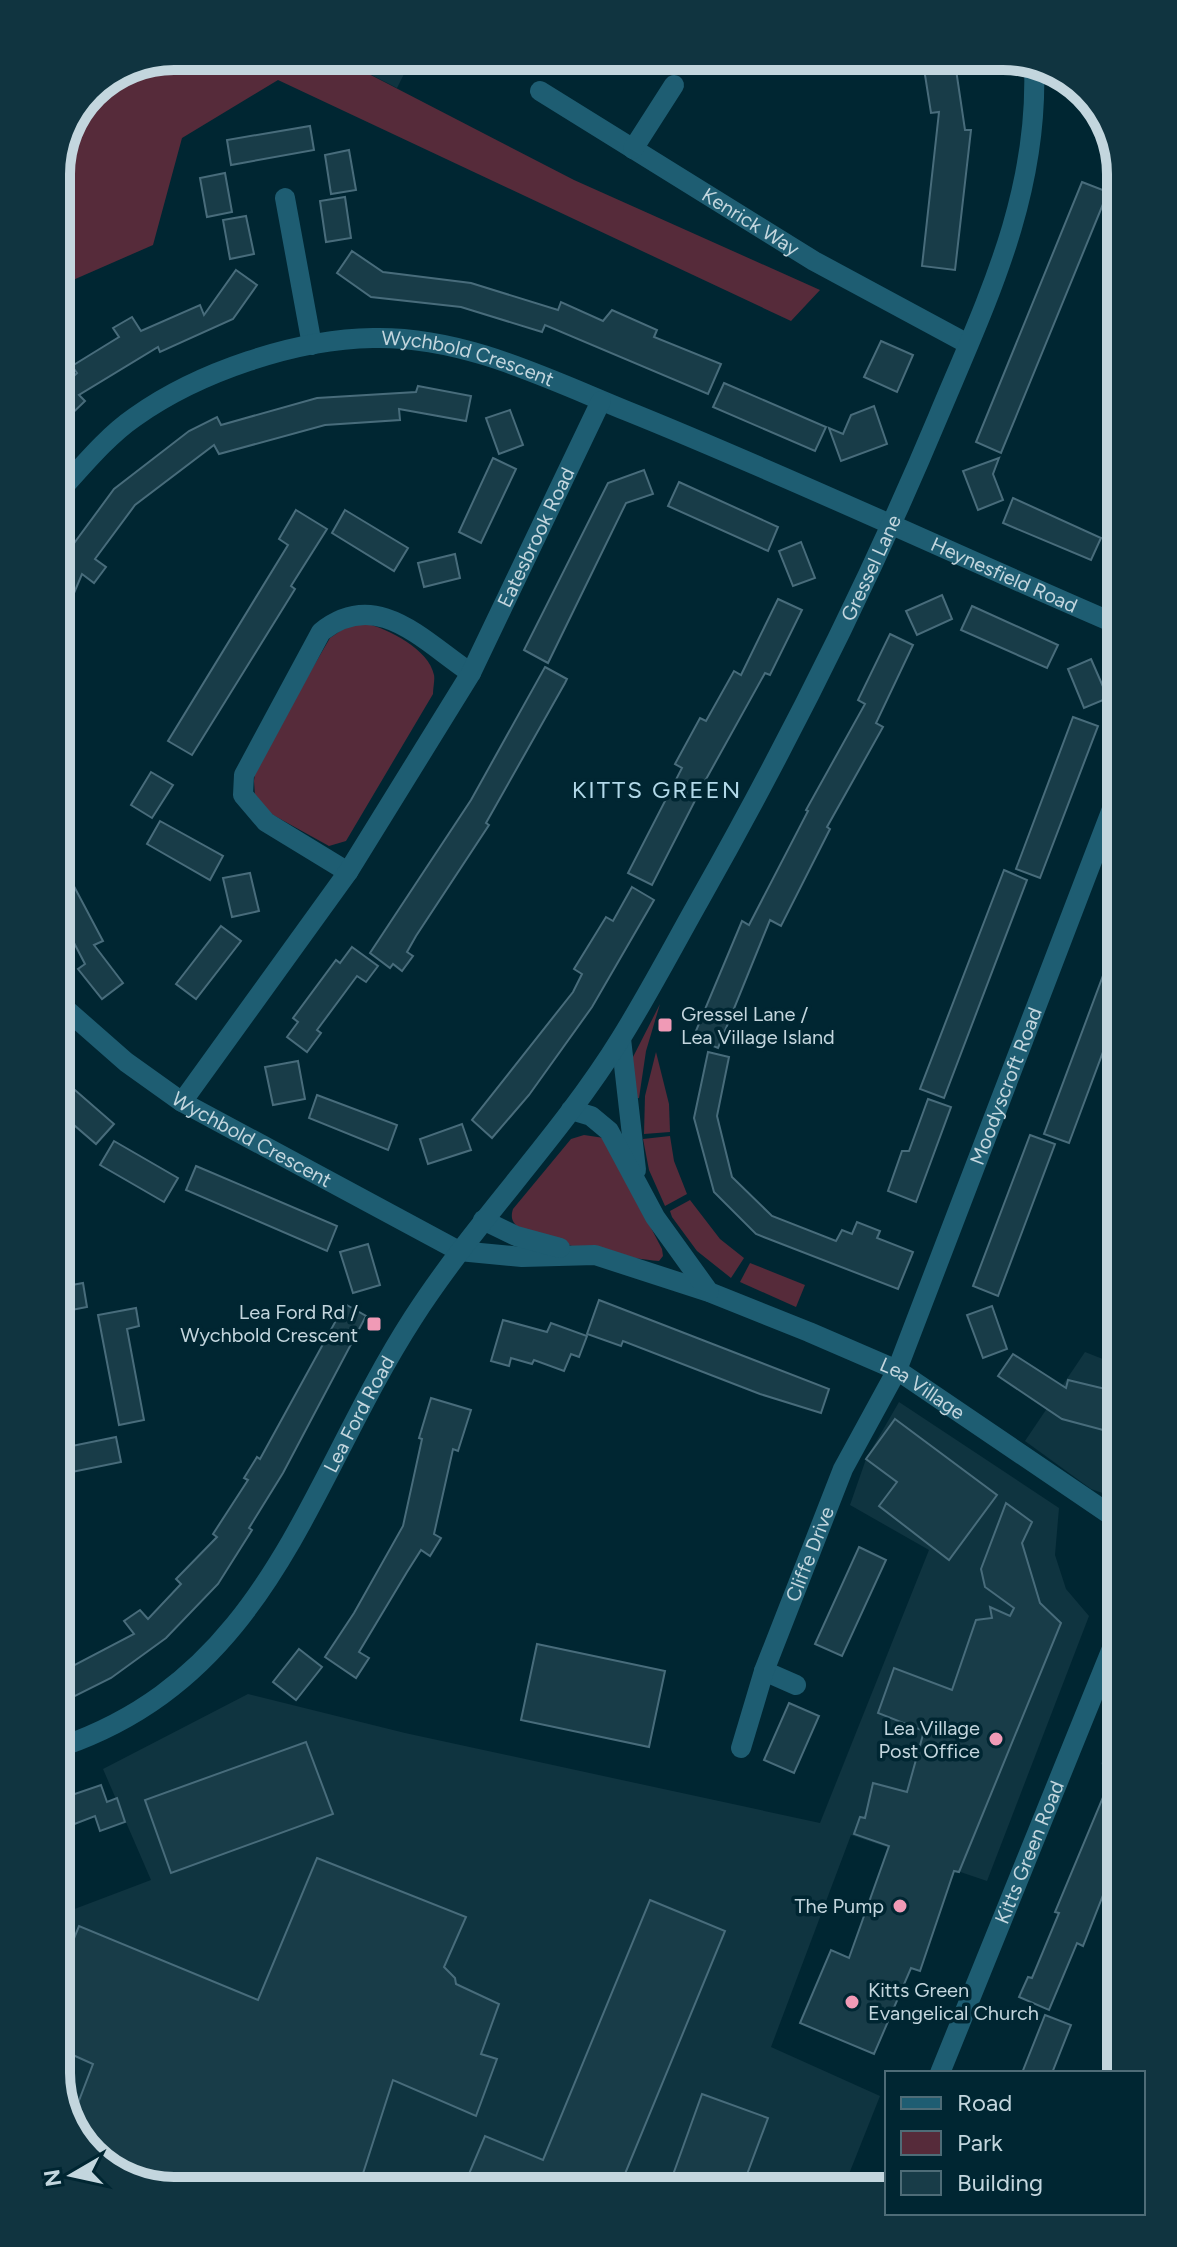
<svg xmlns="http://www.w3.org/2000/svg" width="1177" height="2247" viewBox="0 0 1177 2247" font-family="Figtree,sans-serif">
<rect width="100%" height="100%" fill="#002632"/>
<g fill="#0f3440">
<polygon points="334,56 413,56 397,88"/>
<polygon points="1085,1352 1118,1365 1118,1494 1111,1496 1091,1489 1025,1441"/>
<polygon points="899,1402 1059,1508 1055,1555 1066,1589 1089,1616 987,1881 851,1835 771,2047 880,2096 845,2184 166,2191 102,2167 65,2118 64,1913 151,1880 103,1769 248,1694 405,1733 820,1823 929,1550 850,1505 866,1459"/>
<polygon points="1119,1714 1120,1773 1101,1764"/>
</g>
<g fill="#562b3a">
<polygon points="174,56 334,56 574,180 820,290 791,321 278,80 182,138 153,245 57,287 56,166 91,90"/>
<path d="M365,623C388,629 429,649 434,675C435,680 433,688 433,694L346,841L329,846L264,810L255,796L254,781L256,765L330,638L346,627Z"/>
<polygon points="660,1004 646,1051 639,1098 632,1099 633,1057"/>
<polygon points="656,1052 669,1104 670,1132 644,1134 645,1096"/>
<path d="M584,1135L604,1138L662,1249L663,1256L659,1261C632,1259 535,1242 517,1226C511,1221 511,1215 513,1209L571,1139Z"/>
<polygon points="670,1136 674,1161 687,1194 665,1206 649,1170 643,1139"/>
<polygon points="690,1200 720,1239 744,1258 731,1278 697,1251 672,1217 670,1211"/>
<polygon points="750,1263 805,1285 796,1307 740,1282"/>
</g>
<g fill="#183c48" stroke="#486c7b" stroke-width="2">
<polygon points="922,56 954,56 965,130 971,130 955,270 922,266 939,112 931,113"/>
<polygon points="310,126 314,150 231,165 227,140"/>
<polygon points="349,150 356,190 331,194 325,155"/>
<polygon points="225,173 232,212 207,217 200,178"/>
<polygon points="1082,182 1108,192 1001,453 976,442"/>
<polygon points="345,197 351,238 326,242 320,201"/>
<polygon points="246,216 254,254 230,259 223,220"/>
<polygon points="352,251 383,272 471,283 558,310 561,302 603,321 612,310 657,330 654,337 721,364 708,394 545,325 542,332 461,307 371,297 337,273"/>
<polygon points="236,270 257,285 233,319 160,352 158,347 79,395 85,401 57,428 57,392 77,373 72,366 119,337 113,328 132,317 141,331 200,305 204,315"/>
<polygon points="881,341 913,355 897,392 864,377"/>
<polygon points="724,383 826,427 815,451 713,407"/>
<polygon points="418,386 471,396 466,421 399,409 400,420 325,425 219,454 214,445 135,505 95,559 106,567 94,583 82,574 58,631 58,565 114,489 189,431 217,417 221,425 317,398 416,392"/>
<polygon points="874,406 887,444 841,461 829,428 843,434 851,415"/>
<polygon points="510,410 523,445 499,454 486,418"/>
<polygon points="493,458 516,469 481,543 459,532"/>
<polygon points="999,458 993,474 1003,500 978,510 963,471"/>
<polygon points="644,470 653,494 626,503 548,663 524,650 608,483"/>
<polygon points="679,482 778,527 768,551 668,506"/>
<polygon points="1013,498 1101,538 1091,560 1003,523"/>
<polygon points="296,510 327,529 291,586 295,589 192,755 168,741 288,545 279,539"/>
<polygon points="345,510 408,548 394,571 332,533"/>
<polygon points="801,542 815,578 793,586 779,551"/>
<polygon points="455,554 460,578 424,587 418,563"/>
<polygon points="942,595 952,619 917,635 906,611"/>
<polygon points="778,599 802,610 770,675 765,673 705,781 652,885 628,873 682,768 675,764 700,718 706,721 734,671 741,675"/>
<polygon points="972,606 1058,645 1047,668 961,630"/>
<polygon points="890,634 913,645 876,723 883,727 827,827 830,829 781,926 770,920 718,1048 693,1038 742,921 749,925 808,811 806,810 865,704 858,700"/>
<polygon points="1091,659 1108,698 1084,708 1068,669"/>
<polygon points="545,667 567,679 565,683 486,823 489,825 416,936 407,952 413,956 402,971 393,964 390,968 370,953 471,800"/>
<polygon points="1073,717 1098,726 1040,878 1016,869"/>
<polygon points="151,772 173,785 152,818 131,805"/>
<polygon points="160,821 223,856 210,880 147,844"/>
<polygon points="59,858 103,941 94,945 123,983 102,999 78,969 85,964 60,916"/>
<polygon points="1004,870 1027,880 944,1098 920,1089"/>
<polygon points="250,873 259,911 232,917 223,878"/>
<polygon points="632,887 654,900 592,1007 529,1095 492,1138 472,1120 573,992 582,974 574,969 606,917 613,921"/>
<polygon points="221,926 241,941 196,999 176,984"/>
<polygon points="1114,946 1116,1017 1069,1143 1044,1134"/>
<polygon points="352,947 378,966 366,982 357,976 317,1030 321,1033 307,1052 287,1037 298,1022 293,1018 336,960 340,963"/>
<polygon points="708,1052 729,1057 717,1116 732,1177 772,1216 836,1241 842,1230 852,1234 857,1222 880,1231 877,1238 913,1252 898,1289 756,1234 714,1192 694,1118"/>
<polygon points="298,1061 305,1099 273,1105 265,1067"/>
<polygon points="60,1077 114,1124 96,1144 60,1113"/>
<polygon points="317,1095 397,1125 388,1150 309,1118"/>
<polygon points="928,1099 951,1107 916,1202 888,1191 902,1151 909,1151"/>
<polygon points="462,1124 471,1150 428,1164 420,1139"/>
<polygon points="1030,1135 1055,1144 998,1296 973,1286"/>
<polygon points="114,1141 178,1178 164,1202 100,1165"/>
<polygon points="196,1166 337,1226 327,1251 186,1190"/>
<polygon points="368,1244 380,1285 353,1293 340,1252"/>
<polygon points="83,1283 87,1307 61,1312 61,1287"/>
<polygon points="599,1300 829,1389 821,1413 760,1394 623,1341 621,1346 587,1334"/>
<polygon points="345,1304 366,1316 283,1473 249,1528 252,1530 218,1584 166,1638 111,1678 63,1702 63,1671 134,1634 124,1621 140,1610 148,1619 181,1584 176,1579 217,1537 213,1534 248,1480 244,1478 257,1457 260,1459"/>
<polygon points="992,1306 1007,1349 983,1358 967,1315"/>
<polygon points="136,1308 139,1326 127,1329 144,1420 119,1425 98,1315"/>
<polygon points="503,1320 547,1332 551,1323 587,1336 579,1357 571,1354 564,1371 534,1360 532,1364 511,1358 509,1366 491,1361"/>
<polygon points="1013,1354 1066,1388 1068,1380 1118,1392 1118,1434 1062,1419 998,1376"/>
<polygon points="431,1398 471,1410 458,1451 453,1449 434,1534 441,1538 430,1556 421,1550 407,1572 359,1652 369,1658 356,1678 325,1657 354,1613 403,1526 422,1439 419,1438"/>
<polygon points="895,1419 997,1495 949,1560 879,1506 897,1482 866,1459"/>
<polygon points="116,1437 121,1462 62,1474 62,1448"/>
<polygon points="1006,1503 1032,1522 1022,1543 1040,1603 1061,1623 959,1872 954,1871 920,1971 911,1968 874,2054 800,2023 831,1950 849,1958 889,1846 854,1834 860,1817 865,1818 873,1783 907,1792 924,1731 878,1713 894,1668 952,1690 976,1620 992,1618 990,1607 1010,1616 1014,1608 985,1587 981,1569"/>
<polygon points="859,1547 886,1560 842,1656 815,1644"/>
<polygon points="537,1644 665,1671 649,1747 521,1720"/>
<polygon points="299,1649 322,1667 296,1700 273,1682"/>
<polygon points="789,1703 819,1716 794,1773 764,1760"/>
<polygon points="306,1742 333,1814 171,1873 145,1800"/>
<polygon points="1119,1759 1120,1823 1112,1844 1120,1847 1120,1852 1083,1946 1077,1943 1049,2010 1019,1997 1028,1977 1032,1978 1059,1913 1055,1912"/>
<polygon points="101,1785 107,1802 117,1798 125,1822 100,1831 95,1816 64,1828 63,1798"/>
<polygon points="317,1858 466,1917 444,1967 455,1978 456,1984 499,2004 481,2054 497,2059 476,2116 393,2080 358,2189 166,2191 102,2167 70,2124 93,2064 64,2051 64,1963 79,1926 258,2000"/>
<polygon points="650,1900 725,1931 620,2186 463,2188 485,2136 543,2160"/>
<polygon points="1045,2015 1071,2025 1052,2073 1022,2073"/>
<polygon points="702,2094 768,2118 743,2185 669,2186"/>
</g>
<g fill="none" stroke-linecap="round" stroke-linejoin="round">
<g stroke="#1e5d72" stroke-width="20">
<path id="s1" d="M540,91L814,261L968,344"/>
<polyline points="633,149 674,85"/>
<polyline points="285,198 312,345"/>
<path id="s2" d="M58,493C82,467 106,437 135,417C198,372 296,339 373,338C463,336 546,378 627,411C791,477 951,553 1114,623"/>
<path d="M348,872L266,822L243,795L244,775L321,632C377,587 423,641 471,673"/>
<path id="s3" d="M60,1004L126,1062L182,1102L459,1251L522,1257L595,1255L709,1292L809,1332L897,1370L1118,1520"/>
<polyline points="621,1039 636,1170"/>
<path id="s4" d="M182,1102L348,872L471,673L601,401"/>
<polyline points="571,1110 591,1116 609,1131 655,1217 709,1292"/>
<polyline points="483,1220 516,1236 560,1248"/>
<polyline points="764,1671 796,1685"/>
<path id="s5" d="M741,1748L764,1671L843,1469L897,1370L1115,801"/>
</g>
<g stroke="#1e5d72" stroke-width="20">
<path id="s6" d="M63,1746C270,1674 308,1481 413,1318C476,1220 560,1137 621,1038C649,993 674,945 700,899C788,743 869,582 938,417C987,300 1039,195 1034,65"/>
<path id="s7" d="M940,2073L1119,1631"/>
</g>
</g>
<g fill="#f09ab6" stroke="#002632" stroke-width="3">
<rect x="657" y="1017" width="16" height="16" rx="4"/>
<rect x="366" y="1316" width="16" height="16" rx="4"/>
<circle cx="996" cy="1739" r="8"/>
<circle cx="900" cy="1906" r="8"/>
<circle cx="852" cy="2002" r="8"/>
</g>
<g text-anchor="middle" stroke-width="7" stroke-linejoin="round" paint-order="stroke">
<g font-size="20" fill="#c3d6de" stroke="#002632">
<text dy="7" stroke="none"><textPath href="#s1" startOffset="248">Kenrick Way</textPath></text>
<text dy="7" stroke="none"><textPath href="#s2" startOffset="460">Wychbold Crescent</textPath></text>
<text dy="7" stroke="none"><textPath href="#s4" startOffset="668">Eatesbrook Road</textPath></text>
<text dy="7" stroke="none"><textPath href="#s6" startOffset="1450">Gressel Lane</textPath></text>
<text dy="7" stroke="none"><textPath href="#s2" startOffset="1040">Heynesfield Road</textPath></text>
<text dy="7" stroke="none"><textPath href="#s5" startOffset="714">Moodyscroft Road</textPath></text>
<text dy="7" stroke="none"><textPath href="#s3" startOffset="236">Wychbold Crescent</textPath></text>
<text dy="7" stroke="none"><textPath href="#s3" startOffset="962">Lea Village</textPath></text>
<text dy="7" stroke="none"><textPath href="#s6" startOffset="458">Lea Ford Road</textPath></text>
<text dy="7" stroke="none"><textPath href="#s5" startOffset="206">Cliffe Drive</textPath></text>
<text dy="7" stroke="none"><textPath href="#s7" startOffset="238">Kitts Green Road</textPath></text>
</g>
<g font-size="20" fill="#c3d6de" stroke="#002632" text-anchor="end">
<text x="681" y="1021" text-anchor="start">Gressel Lane /<tspan x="681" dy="23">Lea Village Island</tspan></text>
<text x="358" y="1319">Lea Ford Rd /<tspan x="358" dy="23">Wychbold Crescent</tspan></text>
<text x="980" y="1735">Lea Village<tspan x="980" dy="23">Post Office</tspan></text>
<text x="884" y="1913">The Pump</text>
<text x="868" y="1997" text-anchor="start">Kitts Green<tspan x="868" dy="23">Evangelical Church</tspan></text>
</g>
<g font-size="24" letter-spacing="2" fill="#b2d9e9" stroke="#002632">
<text x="657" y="798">KITTS GREEN</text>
</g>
</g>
<path d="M0 0H1177V2247H0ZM174 70H1003A104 104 0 0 1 1107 174V2073A104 104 0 0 1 1003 2177H174A104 104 0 0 1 70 2073V174A104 104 0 0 1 174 70Z" fill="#103440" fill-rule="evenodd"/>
<path fill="none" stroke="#c3d6de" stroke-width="10" d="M174 70H1003A104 104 0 0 1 1107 174V2073A104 104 0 0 1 1003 2177H174A104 104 0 0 1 70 2073V174A104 104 0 0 1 174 70Z"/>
<rect x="885" y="2071" width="260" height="144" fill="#002632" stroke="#4e6c77" stroke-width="2"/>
<rect x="901" y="2097" width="40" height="12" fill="#1e5d72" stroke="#4e6c77" stroke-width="2"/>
<text x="957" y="2111" font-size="24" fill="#c3d6de">Road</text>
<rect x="901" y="2131" width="40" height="24" fill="#562b3a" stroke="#4e6c77" stroke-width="2"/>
<text x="957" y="2151" font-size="24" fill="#c3d6de">Park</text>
<rect x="901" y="2171" width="40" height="24" fill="#183c48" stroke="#4e6c77" stroke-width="2"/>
<text x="957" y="2191" font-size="24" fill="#c3d6de">Building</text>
<g transform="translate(72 2175) rotate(261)" stroke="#002632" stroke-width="6" paint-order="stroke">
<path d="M0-6L14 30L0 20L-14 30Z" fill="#c3d6de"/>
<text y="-12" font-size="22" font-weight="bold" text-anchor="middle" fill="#c3d6de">N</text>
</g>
</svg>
